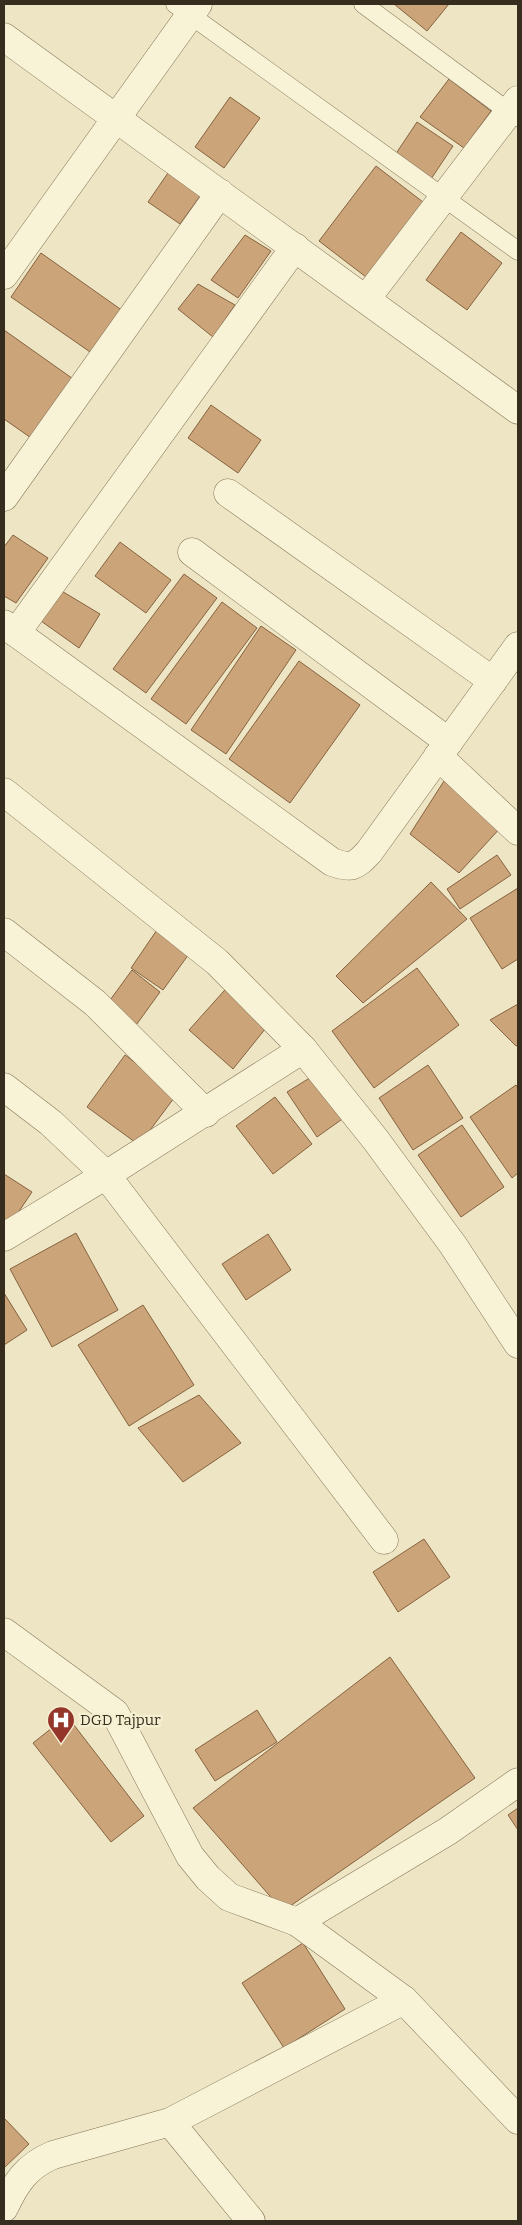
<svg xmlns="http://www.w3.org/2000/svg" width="522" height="2225" viewBox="0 0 522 2225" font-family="Bitter,serif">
<rect width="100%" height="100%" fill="#ede5c3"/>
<g fill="#cba479" stroke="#866340">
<polygon points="394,4 449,4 427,31"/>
<polygon points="449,79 491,111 464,148 420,117"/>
<polygon points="230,97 260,118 224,168 195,147"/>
<polygon points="417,122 453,146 431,179 395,155"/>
<polygon points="376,166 423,202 366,277 319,241"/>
<polygon points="170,170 203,192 180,224 148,202"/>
<polygon points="461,232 502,263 467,310 426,280"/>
<polygon points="245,235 271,251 238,298 211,280"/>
<polygon points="41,253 123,311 93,354 11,297"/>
<polygon points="198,284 235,305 213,337 178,309"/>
<polygon points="4,330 76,381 34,440 4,419"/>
<polygon points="211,405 261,440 238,473 188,438"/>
<polygon points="13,535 48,558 16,603 4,596 4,547"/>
<polygon points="120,542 171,580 146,613 95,576"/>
<polygon points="184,574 217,598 146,693 113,669"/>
<polygon points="60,590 100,614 79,648 41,621"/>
<polygon points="222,602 257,628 186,724 151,699"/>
<polygon points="261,626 296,650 226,754 191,730"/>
<polygon points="299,661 360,705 290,803 229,759"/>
<polygon points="444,781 503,825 459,873 410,834"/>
<polygon points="497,855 511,875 460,909 447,889"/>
<polygon points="431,882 467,919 363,1003 336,976"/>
<polygon points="518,888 518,959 502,969 470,918"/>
<polygon points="161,924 194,947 163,990 131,968"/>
<polygon points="417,968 459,1025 374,1088 332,1031"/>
<polygon points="132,970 160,992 134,1028 105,1007"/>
<polygon points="232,982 270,1023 233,1069 189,1030"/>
<polygon points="518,1004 518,1045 516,1046 490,1020"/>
<polygon points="125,1055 177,1094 139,1145 87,1107"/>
<polygon points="428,1065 463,1118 413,1150 379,1098"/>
<polygon points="316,1074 348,1115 317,1137 287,1092"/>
<polygon points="516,1085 518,1088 518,1173 512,1178 470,1117"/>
<polygon points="275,1097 312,1144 273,1174 236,1126"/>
<polygon points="462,1125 504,1187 461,1217 418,1155"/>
<polygon points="4,1174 32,1192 9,1226 4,1223"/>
<polygon points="76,1233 118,1310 52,1347 10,1269"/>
<polygon points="268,1234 291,1270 246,1300 222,1264"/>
<polygon points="4,1293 27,1330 4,1345"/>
<polygon points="143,1305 194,1385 129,1426 78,1345"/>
<polygon points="199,1395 241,1443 183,1482 138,1428"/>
<polygon points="424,1539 450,1577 398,1612 373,1572"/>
<polygon points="390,1657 475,1778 283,1911 193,1808"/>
<polygon points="257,1710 277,1742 215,1781 195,1750"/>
<polygon points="67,1716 144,1816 111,1842 33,1743"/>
<polygon points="518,1808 518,1830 508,1815"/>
<polygon points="303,1943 345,2009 284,2048 242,1983"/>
<polygon points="4,2118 29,2144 4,2168"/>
</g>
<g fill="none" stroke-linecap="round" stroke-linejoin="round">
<g stroke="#87775a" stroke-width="19">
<g id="lane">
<polyline points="175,4 518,251"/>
<polyline points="363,4 516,117"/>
</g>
</g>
<g stroke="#87775a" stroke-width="29">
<g id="street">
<polyline points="4,37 518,410"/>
<polyline points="4,275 198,4"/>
<polyline points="366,299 518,100"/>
<polyline points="228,493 493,681"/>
<polyline points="4,497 220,193"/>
<polyline points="192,552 449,742"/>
<path d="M4,624L332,862C351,869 355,867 369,852L518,646"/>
<polyline points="16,633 295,247"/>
<polyline points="438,756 518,831"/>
<polyline points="4,792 217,962 303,1049 375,1139 453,1245 518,1344"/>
<polyline points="4,932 95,1003 206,1113"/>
<polyline points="4,1087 51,1123 106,1175 384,1540"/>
<polyline points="4,1237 106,1175 303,1049"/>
<polyline points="4,1632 115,1713 190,1856 208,1878 229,1897 297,1922 404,2000 518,2120"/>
<polyline points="297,1922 448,1831 518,1782"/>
<polyline points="170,2122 251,2221"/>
<path d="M4,2208C16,2182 27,2166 53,2155L170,2122L404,2000"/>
</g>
</g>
<use href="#lane" stroke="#f8f2d6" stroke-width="18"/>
<use href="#street" stroke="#f8f2d6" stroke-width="28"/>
</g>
<defs>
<g id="hospital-pin" transform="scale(1.4375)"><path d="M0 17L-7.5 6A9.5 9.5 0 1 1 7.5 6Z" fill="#95362b" stroke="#f5efd2"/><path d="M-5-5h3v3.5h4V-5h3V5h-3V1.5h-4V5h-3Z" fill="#fff"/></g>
</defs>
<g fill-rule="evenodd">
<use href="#hospital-pin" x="61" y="1720"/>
</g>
<g text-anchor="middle" stroke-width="5" stroke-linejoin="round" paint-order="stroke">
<g font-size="15" fill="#372d1e" stroke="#f5efd2" text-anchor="start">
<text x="80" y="1725">DGD Tajpur</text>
</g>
</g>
<rect width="522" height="2225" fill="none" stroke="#372d1e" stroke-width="10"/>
</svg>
